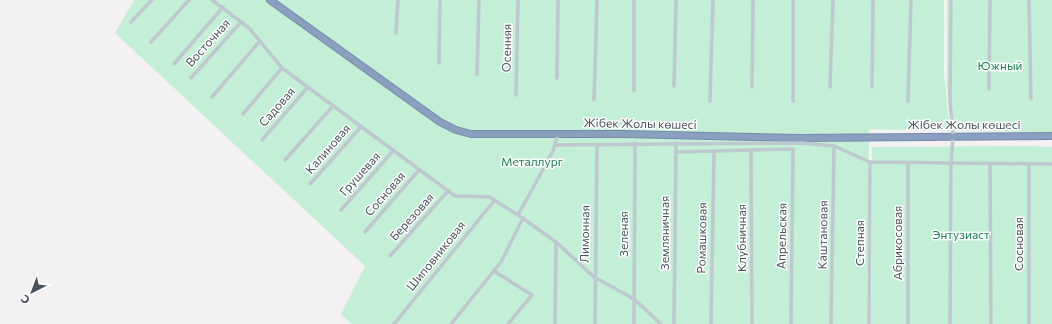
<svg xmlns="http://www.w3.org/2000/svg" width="1052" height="324" viewBox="0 0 1052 324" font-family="Commissioner,sans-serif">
<rect width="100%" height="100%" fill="#f3f1f1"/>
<g fill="#c2efd6">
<polygon points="134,0 944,0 944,74 950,131 869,129 867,324 352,324 341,314 365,266 115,33"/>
<polygon points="947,0 1052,0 1052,132 952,131 947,87"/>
<polygon points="1030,146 1052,147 1052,324 871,324 872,147"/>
</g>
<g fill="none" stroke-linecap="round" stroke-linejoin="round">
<g stroke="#758baa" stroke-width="8">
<polyline id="highway" points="270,0 440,122 456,130 471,134 623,134 799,138 1052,136"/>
</g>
<g stroke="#bfc7cf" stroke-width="3.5">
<polyline points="212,0 249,28 282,68 455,196 489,197 518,215 556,242 594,277 634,299 661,324"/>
<polyline points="1029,0 1031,99"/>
<polyline points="131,22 152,0"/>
<polyline points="396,33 398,0"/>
<polyline points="151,42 189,0"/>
<polyline points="439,63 440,0"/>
<polyline points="174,64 223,7"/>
<polyline points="477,75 479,0"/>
<polyline points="191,78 241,22"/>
<polyline points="557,78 558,0"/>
<polyline points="674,86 676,0"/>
<polyline points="752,87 753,0"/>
<polyline points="830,87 833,0"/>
<polyline points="872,87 873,0"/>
<polyline points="989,89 990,0"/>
<polyline points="634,91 634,0"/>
<polyline points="516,95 518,0"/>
<polyline points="212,97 260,41"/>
<polyline points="594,100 597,0"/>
<polyline points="710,101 713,0"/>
<polyline points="793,101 793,0"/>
<polyline points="908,101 911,0"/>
<polyline points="243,114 282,68"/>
<polyline points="262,140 308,87"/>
<polyline points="555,145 803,143 834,146 870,162 1052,164"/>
<polyline points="751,151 752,324"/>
<polyline points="676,152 793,149 791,324"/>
<polyline points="285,160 333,106"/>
<polyline points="908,163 908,324"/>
<polyline points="990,163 991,324"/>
<polyline points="310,184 361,127"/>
<polyline points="341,210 393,151"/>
<polyline points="518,215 553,151 558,134"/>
<polyline points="365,232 419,170"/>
<polyline points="390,256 448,191"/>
<polyline points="494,271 532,295 508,324"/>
<polyline points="394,324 494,201"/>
<polyline points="451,324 501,262 523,218"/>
<polyline points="555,324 556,242"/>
<polyline points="595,324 597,144"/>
<polyline points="634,324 635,143"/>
<polyline points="674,324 676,143"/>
<polyline points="711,324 714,152"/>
<polyline points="831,324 834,146"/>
<polyline points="869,324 870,162"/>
<polyline points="950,324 951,163 953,136 950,101 951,0"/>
<polyline points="1029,324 1029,164"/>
</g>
<use href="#highway" stroke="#8aa0be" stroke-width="6"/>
</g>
<g text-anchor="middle" stroke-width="3" stroke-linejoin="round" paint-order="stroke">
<g font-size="12" fill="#49535e" stroke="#fff">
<text transform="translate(208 43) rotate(-48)" y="4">Восточная</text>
<text transform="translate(507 48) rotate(-89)" y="4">Осенняя</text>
<text transform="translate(277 107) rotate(-49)" y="4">Садовая</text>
<text transform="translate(640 124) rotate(1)" y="4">Жібек Жолы көшесі</text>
<text x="964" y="129">Жібек Жолы көшесі</text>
<text transform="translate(328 149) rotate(-49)" y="4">Калиновая</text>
<text transform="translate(360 174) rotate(-48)" y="4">Грушевая</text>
<text transform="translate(385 194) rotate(-49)" y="4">Сосновая</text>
<text transform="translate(412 217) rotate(-48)" y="4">Березовая</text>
<text transform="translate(665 233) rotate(-90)" y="4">Земляничная</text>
<text transform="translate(585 234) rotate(-89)" y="4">Лимонная</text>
<text transform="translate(624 234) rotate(-90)" y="4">Зеленая</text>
<text transform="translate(823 235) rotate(-89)" y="4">Каштановая</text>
<text transform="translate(782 236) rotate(-89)" y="4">Апрельская</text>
<text transform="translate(702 238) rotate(-89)" y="4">Ромашковая</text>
<text transform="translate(742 238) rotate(-90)" y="4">Клубничная</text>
<text transform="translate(860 243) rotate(-90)" y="4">Степная</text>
<text transform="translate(898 243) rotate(-90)" y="4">Абрикосовая</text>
<text transform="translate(1019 244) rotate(-90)" y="4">Сосновая</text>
<text transform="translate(436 256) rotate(-51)" y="4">Шиповниковая</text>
</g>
<g font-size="12" fill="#1a8054" stroke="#fff">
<text x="1000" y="70">Южный</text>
<text x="532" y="166">Металлург</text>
<text x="961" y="239">Энтузиаст</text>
</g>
</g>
<g transform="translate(32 292) rotate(222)" stroke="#ffffff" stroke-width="3" paint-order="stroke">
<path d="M0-3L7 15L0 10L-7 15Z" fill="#49535e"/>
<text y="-6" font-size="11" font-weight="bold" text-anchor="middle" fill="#49535e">С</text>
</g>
</svg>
